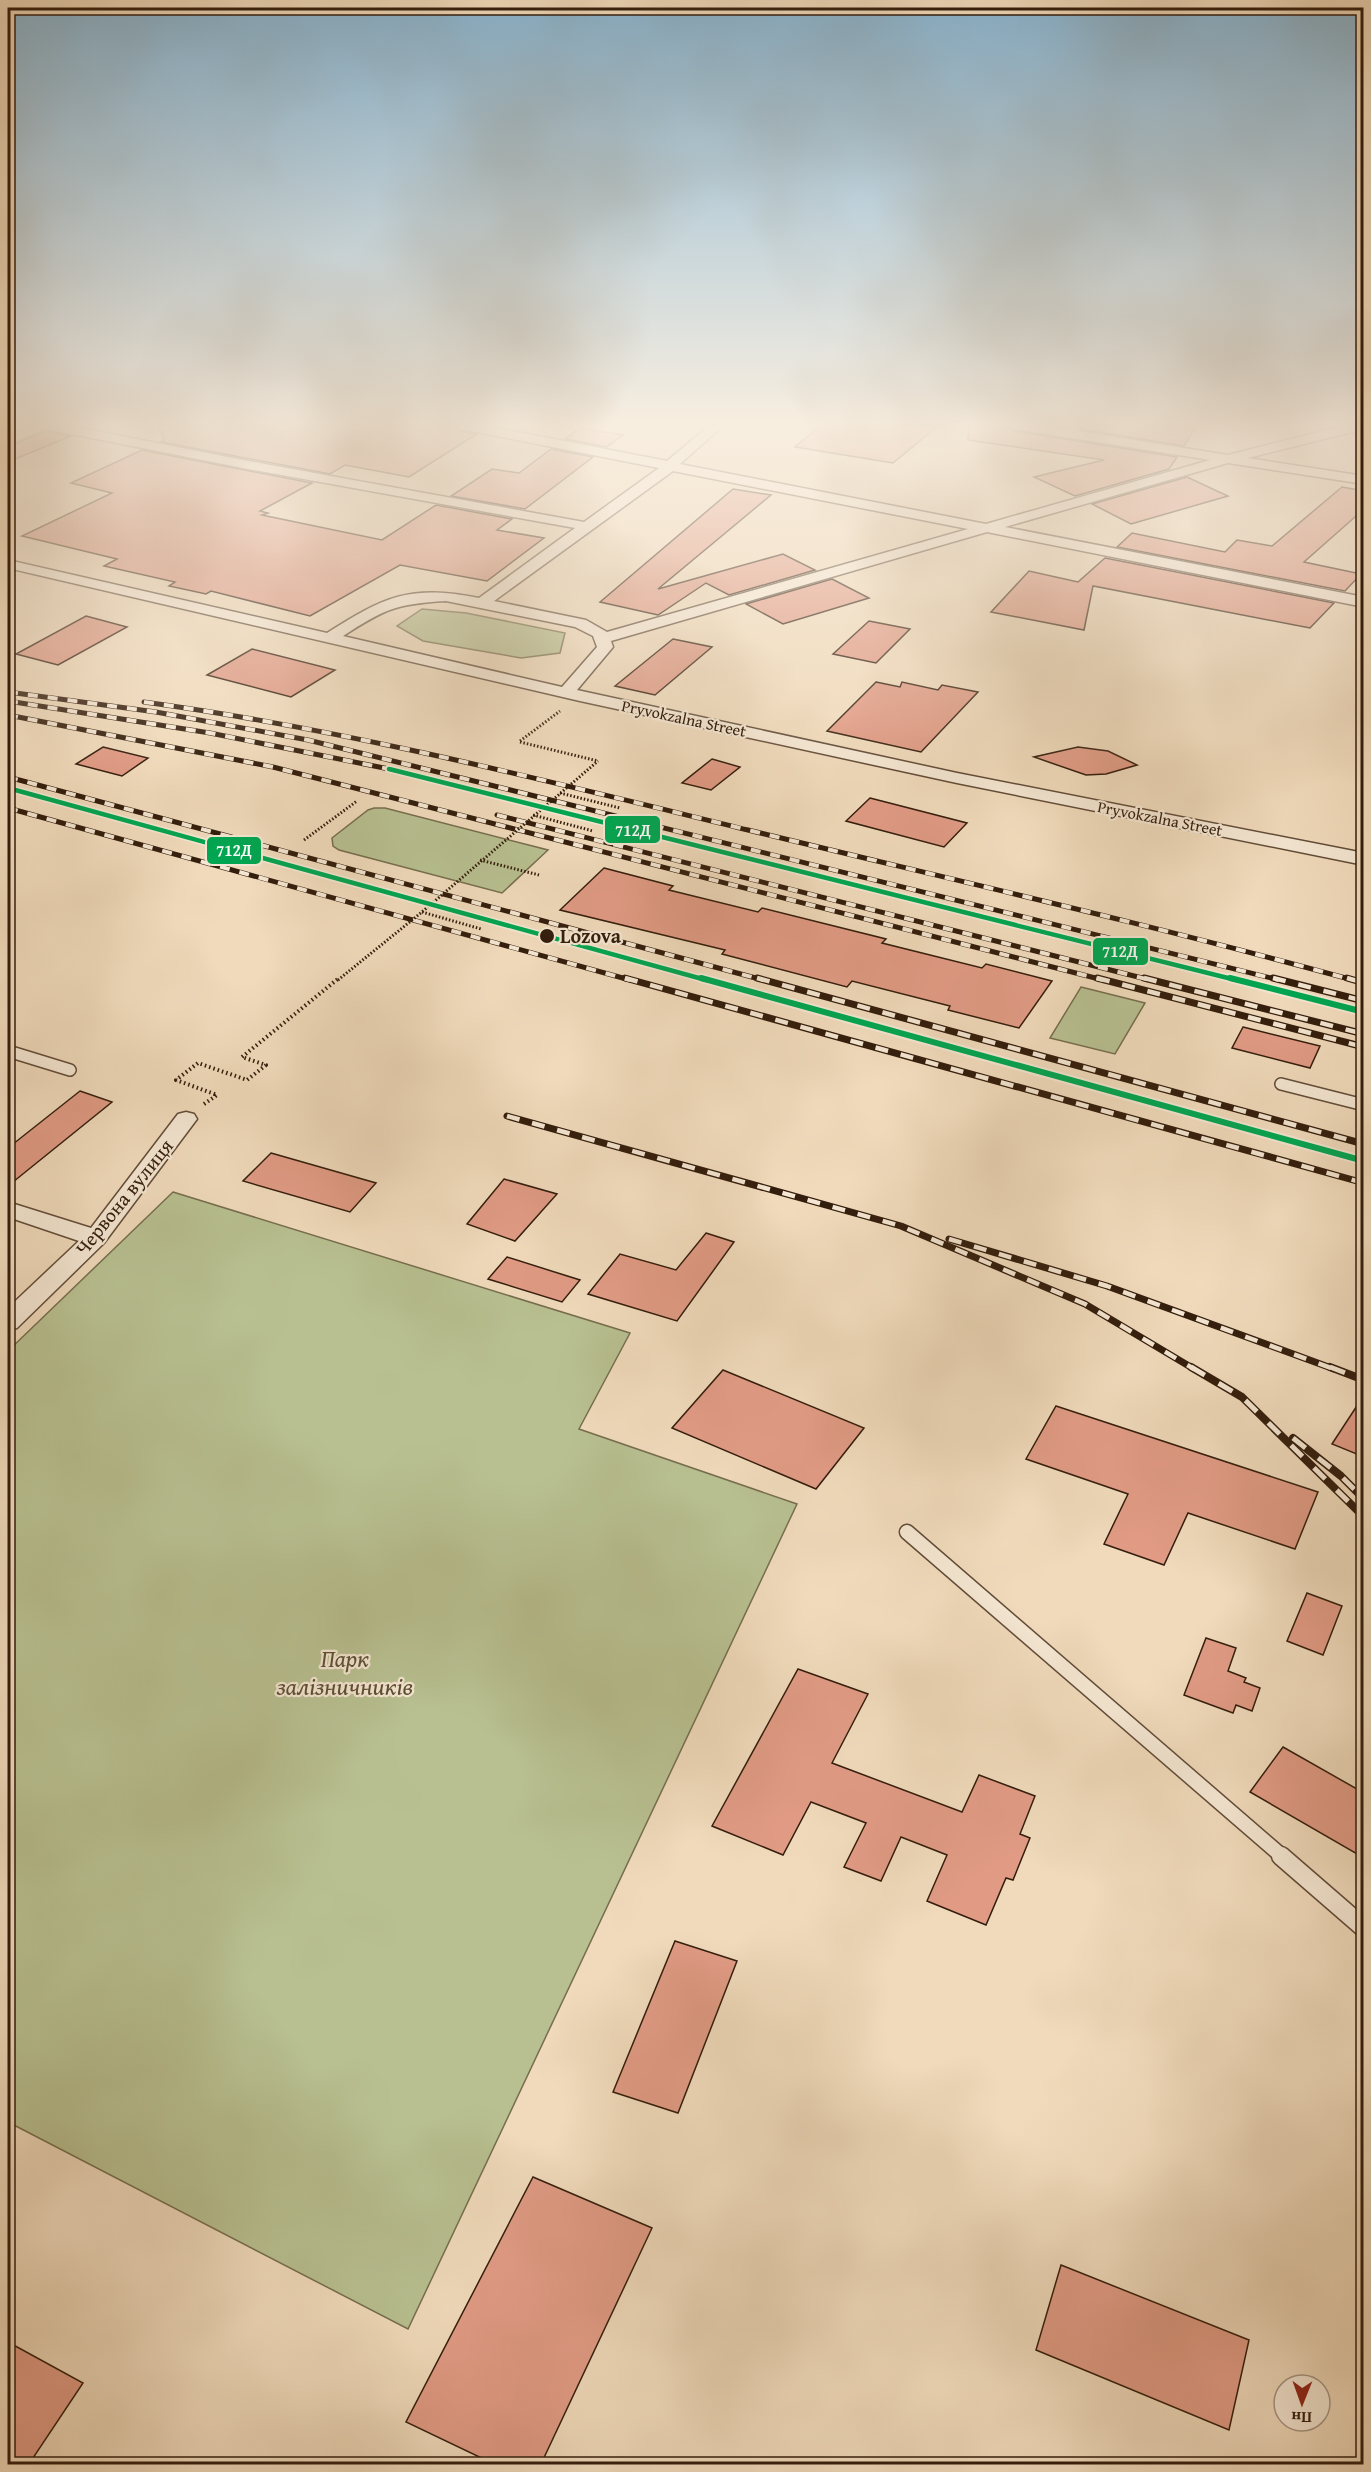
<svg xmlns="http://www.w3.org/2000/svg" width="1371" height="2472" viewBox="0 0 1371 2472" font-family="'Gentium Book Plus',serif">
<rect width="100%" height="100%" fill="#f0dabb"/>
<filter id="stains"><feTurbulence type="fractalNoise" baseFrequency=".00333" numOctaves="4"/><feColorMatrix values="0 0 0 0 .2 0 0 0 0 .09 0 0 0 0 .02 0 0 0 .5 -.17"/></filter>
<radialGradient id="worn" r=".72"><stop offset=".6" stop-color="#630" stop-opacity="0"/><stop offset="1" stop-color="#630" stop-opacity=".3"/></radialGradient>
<g fill="#b8c091" stroke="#766e4e" stroke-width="1.5">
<polygon points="422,609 466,613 565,633 560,653 521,658 423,641 397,626"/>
<polygon points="374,808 385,808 548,850 502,893 339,850 333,846 332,838 368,810"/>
<polygon points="1081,987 1145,1003 1115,1054 1050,1038"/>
<polygon points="173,1192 630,1333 579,1429 797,1504 408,2329 8,2122 8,1351"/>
</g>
<g fill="#e19b85" stroke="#331d0c" stroke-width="1.5">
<polygon points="158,425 453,425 461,431 477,434 409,477 345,465 330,474 161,442 164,440"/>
<polygon points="821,425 939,425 893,463 795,447"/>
<polygon points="969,425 1007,425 1015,431 1177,457 1169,469 1075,496 1034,477 1104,460 968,440"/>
<polygon points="1082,425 1197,425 1184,446 1080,429"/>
<polygon points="580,428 623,435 607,447 565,439"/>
<polygon points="46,431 71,436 8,462 8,447"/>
<polygon points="551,449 593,457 525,509 451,496 492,469 519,473"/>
<polygon points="142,450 312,483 260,511 268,513 262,515 382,540 436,505 512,519 497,530 544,538 487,581 400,565 310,616 211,591 206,594 169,586 175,582 104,566 117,559 22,536 112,493 71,483"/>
<polygon points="1187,477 1228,496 1131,524 1092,504"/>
<polygon points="1342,487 1364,491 1364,509 1304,562 1361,574 1345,591 1117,547 1132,533 1225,552 1237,540 1272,546"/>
<polygon points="733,489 771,495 658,589 783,554 815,570 729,595 706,583 658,615 600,602"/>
<polygon points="1105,558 1334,603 1310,628 1093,586 1084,630 991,612 1029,571 1078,582"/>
<polygon points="832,579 869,598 783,624 746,604"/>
<polygon points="86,616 127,627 58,665 16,654"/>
<polygon points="869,621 910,629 876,663 833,654"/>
<polygon points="673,639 712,647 655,695 615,686"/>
<polygon points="252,649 335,670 291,697 207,675"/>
<polygon points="876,682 900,687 902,682 938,690 942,685 978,692 921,752 827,731"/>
<polygon points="103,747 148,758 122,776 76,764"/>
<polygon points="1078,747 1108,751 1137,765 1106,774 1086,775 1034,757"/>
<polygon points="712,759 740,767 711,790 682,783"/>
<polygon points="870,798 967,823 944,847 846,821"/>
<polygon points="604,868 673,886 669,890 758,912 762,908 886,939 882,943 982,968 986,964 1052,981 1019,1028 948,1010 950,1006 852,981 847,987 722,954 725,950 560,910"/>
<polygon points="1243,1027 1320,1046 1310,1068 1232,1048"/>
<polygon points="80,1091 112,1102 8,1186 8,1148"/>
<polygon points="271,1153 376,1183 350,1212 243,1181"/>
<polygon points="504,1179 557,1194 515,1241 467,1224"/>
<polygon points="706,1233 734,1242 677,1321 588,1294 620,1254 676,1270"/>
<polygon points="507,1257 580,1280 562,1302 488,1279"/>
<polygon points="723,1370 864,1428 816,1489 672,1428"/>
<polygon points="1364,1395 1364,1457 1332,1444"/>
<polygon points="1056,1406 1318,1492 1295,1549 1188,1513 1164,1565 1104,1544 1128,1494 1026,1459"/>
<polygon points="1307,1593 1342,1606 1323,1655 1287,1641"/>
<polygon points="1206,1638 1236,1648 1228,1671 1246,1678 1244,1682 1260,1688 1252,1711 1236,1705 1233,1713 1184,1695"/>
<polygon points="798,1669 868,1694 832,1763 962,1812 979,1775 1035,1796 1020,1834 1030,1838 1013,1880 1006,1878 986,1925 927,1901 947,1855 901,1837 881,1881 844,1867 866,1823 811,1802 783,1855 712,1826"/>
<polygon points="1283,1747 1364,1793 1364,1858 1250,1792"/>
<polygon points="675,1941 737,1961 678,2113 613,2092"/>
<polygon points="533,2177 652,2228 541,2464 494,2464 406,2422"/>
<polygon points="1061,2265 1249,2340 1229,2430 1036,2350"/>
<polygon points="8,2342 83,2383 29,2464 8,2464"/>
</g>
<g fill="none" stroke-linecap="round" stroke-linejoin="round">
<g stroke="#624c38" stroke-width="9">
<polyline id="lane-far3" points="1069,434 1076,425"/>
</g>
<g stroke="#624c38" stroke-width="14">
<g id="lane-far2">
<polyline points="8,1051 70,1070"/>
<polyline points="1281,1084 1364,1105"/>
</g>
</g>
<g stroke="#624c38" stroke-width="17">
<polyline id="lane-far1" points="907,1532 1283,1857"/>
</g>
<g stroke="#624c38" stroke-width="21">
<polyline id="lane" points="1281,1856 1364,1928"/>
</g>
<g stroke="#624c38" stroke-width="3">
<g id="street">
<path d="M33,425H66L248,461L584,522L659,468L461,429L455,425H482L667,461L710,425H724L680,464L986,524L1210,460L1015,429L1009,425H1041L1228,455L1346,425H1364V429L1248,458L1364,476V484L1228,463L1005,527L1364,597V607L987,532L611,641L613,647L577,690L957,773L1364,853V865L957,783L580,701L8,568V560L327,633C384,597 409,584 479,598L575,528L248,469L46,429L8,445V436ZM673,471L968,529L607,632L586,620L494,601ZM446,601L575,627L593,636L597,647L562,687L343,636C385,609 395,604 446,601Z"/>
<polygon points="186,1112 194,1114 197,1119 104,1243 17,1328 8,1330 8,1308 79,1241 8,1217 8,1202 91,1228 178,1114"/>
</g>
</g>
<g stroke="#331d0c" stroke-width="3" stroke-dasharray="1.5 2" stroke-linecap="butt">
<polyline points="520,741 560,711"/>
<polyline points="520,742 598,761"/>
<polyline points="560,793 620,808"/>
<polyline points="533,815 593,831"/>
<polyline points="304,840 357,801"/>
<polyline points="480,860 539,875"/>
<polyline points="422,912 481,929"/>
</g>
<polyline stroke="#331d0c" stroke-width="4" stroke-dasharray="1.5 3" stroke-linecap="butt" points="204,1104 217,1095 176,1080 198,1063 247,1080 266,1065 242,1057"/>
<use href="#lane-far3" stroke="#f5e7d3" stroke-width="8"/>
<use href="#lane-far2" stroke="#f5e7d3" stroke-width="11"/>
<use href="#lane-far1" stroke="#f5e7d3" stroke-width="14"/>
<use href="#lane" stroke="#f5e7d3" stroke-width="18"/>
<use href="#street" fill="#f5e7d3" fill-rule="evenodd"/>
<g stroke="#331d0c" stroke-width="5">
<g id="rail-far2">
<polyline points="8,692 156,712 308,740 1279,980"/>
<polyline points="8,701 210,733 389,769"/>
<path d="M144,702C349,730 547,781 748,830C950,879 1152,925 1353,980"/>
<polyline points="8,715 273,767 1103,980"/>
<polyline points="8,777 763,980"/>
<polyline points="8,808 630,980"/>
<polyline points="497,815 1150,980"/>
</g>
</g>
<g stroke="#331d0c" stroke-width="7">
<g id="rail-far1">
<polyline points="625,978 1364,1183"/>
<polyline points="757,978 1364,1144"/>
<polyline points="1097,978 1364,1047"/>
<polyline points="1144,978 1364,1034"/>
<polyline points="1273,978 1364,1001"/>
<polyline points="1347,978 1364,983"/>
<polyline points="507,1116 901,1226 1085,1304 1194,1369"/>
<polyline points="949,1239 1107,1286 1334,1369"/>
</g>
</g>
<g stroke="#331d0c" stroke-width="8">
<g id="rail">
<polyline points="1191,1367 1242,1397 1364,1517"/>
<polyline points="1330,1367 1364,1380"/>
<polyline points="1293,1438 1341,1476 1364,1499"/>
</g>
</g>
<use href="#rail-far2" stroke="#f5e7d3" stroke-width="4" stroke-dasharray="10" stroke-linecap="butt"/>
<use href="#rail-far1" stroke="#f5e7d3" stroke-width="4.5" stroke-dasharray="13" stroke-linecap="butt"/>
<use href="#rail" stroke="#f5e7d3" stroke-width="5" stroke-dasharray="16" stroke-linecap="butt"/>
<polyline stroke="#331d0c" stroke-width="3" stroke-dasharray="1.5 2" stroke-linecap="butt" points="338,980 422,912 598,761"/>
<polyline stroke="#331d0c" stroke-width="4" stroke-dasharray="1.5 3" stroke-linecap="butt" points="242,1057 339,978"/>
<g stroke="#f5e7d3" stroke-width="8">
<g id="rail-1-far1">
<polyline points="389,769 1236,980"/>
<polyline points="8,788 706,980"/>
</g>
</g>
<g stroke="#f5e7d3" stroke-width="10">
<g id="rail-1">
<polyline points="701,978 1364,1161"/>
<polyline points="1230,978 1364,1012"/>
</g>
</g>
<use href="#rail-1-far1" stroke="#00a651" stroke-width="4.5"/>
<use href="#rail-1" stroke="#00a651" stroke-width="6"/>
</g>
<linearGradient id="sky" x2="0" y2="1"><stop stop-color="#89b6d3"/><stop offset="0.55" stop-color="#f8eee0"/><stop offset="1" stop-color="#f8eee0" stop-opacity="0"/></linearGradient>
<rect width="1371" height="771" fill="url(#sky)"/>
<circle fill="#331d0c" stroke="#f5e7d3" stroke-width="2" cx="547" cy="936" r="8"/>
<g text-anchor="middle" stroke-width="4.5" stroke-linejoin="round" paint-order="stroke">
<g font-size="16" fill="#331d0c" stroke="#f5e7d3">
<text transform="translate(684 718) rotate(12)" y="6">Pryvokzalna Street</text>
<text transform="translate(1160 818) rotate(11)" y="6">Pryvokzalna Street</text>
</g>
<g font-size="20" font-weight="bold" fill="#331d0c" stroke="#f5e7d3" text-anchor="start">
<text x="560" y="943">Lozova</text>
</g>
<g font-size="20" fill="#331d0c" stroke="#f5e7d3">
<text transform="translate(124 1197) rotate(-51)" y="7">Червона вулиця</text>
</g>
<g font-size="24" font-style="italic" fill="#5b4e34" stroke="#f5e7d3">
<text x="345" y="1667">Парк<tspan x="345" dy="28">залізничників</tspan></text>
</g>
</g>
<g stroke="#f5e7d3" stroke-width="2">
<rect x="604" y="815" width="57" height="29" rx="6" fill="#00a651"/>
<rect x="206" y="836" width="56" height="29" rx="6" fill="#00a651"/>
<rect x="1092" y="937" width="57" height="29" rx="6" fill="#00a651"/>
</g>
<g font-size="16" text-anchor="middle" font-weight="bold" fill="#fff">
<text x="633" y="836">712Д</text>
<text x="234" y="856">712Д</text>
<text x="1120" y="957">712Д</text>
</g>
<rect width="1371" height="2472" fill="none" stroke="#f0dabb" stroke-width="30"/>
<rect x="9" y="9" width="1353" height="2454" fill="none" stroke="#331d0c" stroke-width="3"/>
<rect x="15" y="15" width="1341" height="2442" fill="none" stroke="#331d0c" stroke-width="1.5"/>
<g transform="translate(1302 2403) rotate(181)"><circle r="28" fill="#f5e7d3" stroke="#a79683" stroke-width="1.5"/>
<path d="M0-4.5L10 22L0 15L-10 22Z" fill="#8f2418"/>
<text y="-9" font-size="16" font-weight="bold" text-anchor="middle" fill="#331d0c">Пн</text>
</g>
<rect width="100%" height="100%" filter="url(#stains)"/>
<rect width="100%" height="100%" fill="url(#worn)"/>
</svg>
